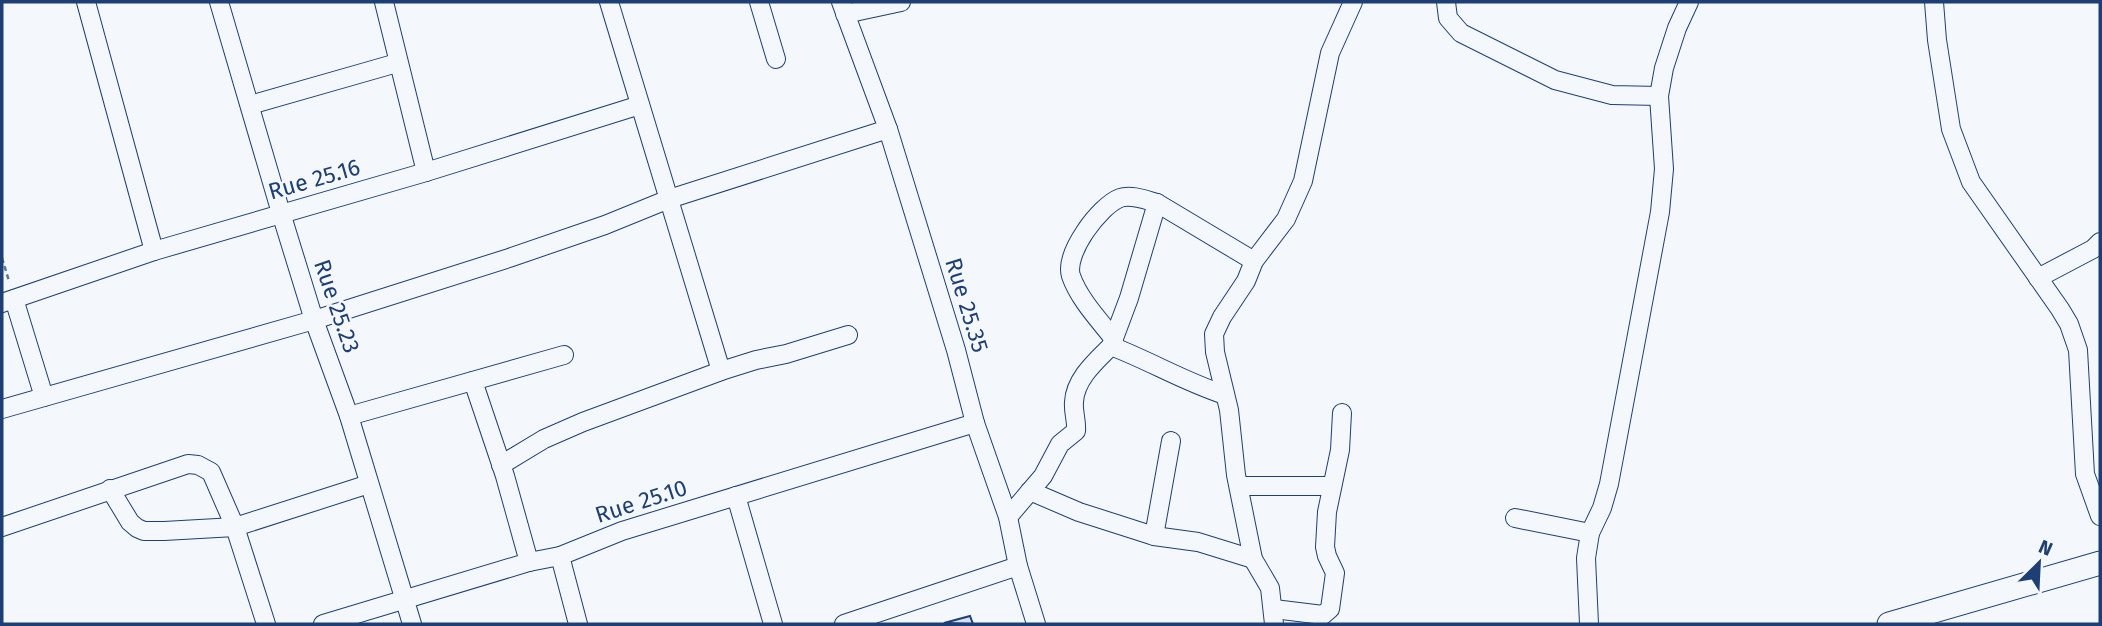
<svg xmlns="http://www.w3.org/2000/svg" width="2102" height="626" viewBox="0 0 2102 626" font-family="'Fira Sans',sans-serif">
<rect width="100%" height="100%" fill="#f4f7fb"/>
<polygon fill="#d5e0f0" stroke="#1d3f73" stroke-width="2" points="970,616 973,624 944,623"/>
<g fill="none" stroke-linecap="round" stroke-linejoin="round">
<g stroke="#1d3f73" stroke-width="20">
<g id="minor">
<polyline points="86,2 154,251"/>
<polyline points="219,2 281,213 314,320 349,416 412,624"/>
<polyline points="384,2 426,172"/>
<polyline points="609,2 721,371"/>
<polyline points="759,2 776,59"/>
<polyline points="841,2 888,129 956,350 975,423 1008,517 1018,566 1036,624"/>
<polyline points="1446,2 1448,18 1461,33 1555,80 1612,95 1659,96"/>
<polyline points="1934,2 1937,40 1951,129 1971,182 2060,309 2069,324 2078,350 2085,474 2100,516"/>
<polyline points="845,14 901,2"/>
<polyline points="250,105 397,63"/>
<polyline points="2038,278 2093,249 2100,242"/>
<polyline points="14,299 44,397"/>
<polyline points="2,303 154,251 426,172 640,105"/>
<path d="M1114,339C1099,320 1079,299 1071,276C1064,254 1099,206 1120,198C1131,194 1146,200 1157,203"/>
<polyline points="1111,346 1129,298 1157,203 1254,261"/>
<polyline points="473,381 505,476 529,562"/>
<polyline points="2,409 314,320 509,258 605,225 669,199 888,129"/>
<polyline points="349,416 564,355"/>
<polyline points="501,465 544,439 583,422 721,371 756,360 786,354 848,335"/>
<polyline points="1239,486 1331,486"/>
<polyline points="110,489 130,522 137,528 144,531 164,531 235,527 369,484"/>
<polyline points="1030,491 1079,512 1154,536 1198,542 1253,559"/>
<polyline points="736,496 773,624"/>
<path d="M1008,517L1043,476L1060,444L1076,431C1077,421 1073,412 1074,402C1075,379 1096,361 1111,346C1150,361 1185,382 1225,395"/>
<polyline points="1515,518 1590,533 1586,558 1589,624"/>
<polyline points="2,527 188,464 198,465 211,472 235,527 266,624"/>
<polyline points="1590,533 1602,508 1609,484 1660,212 1664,169 1659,96 1664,68 1677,28 1689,2"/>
<polyline points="1154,536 1171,441"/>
<polyline points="560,556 578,624"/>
<polyline points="1274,609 1323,615 1330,609 1335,573 1327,556 1325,547 1327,512 1340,450 1342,413"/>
<polyline points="323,624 529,562 560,556 622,531 975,423"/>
<polyline points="844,624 1018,566"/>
<polyline points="1274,624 1270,588 1253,559 1236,475 1229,410 1215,352 1214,334 1222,317 1246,281 1254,261 1286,219 1303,181 1330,53 1353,2"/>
</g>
</g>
<g stroke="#1d3f73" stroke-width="25">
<polyline id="major" points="1889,624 2100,563"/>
</g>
<polyline stroke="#5e769c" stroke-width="2.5" stroke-dasharray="5 3.5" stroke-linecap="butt" points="2,258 9,281"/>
<use href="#minor" stroke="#f4f7fb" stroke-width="18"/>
<use href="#major" stroke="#f4f7fb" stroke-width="23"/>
</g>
<g text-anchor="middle" stroke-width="5" stroke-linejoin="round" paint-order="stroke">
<g font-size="23" fill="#1d3f73" stroke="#f4f7fb">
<text transform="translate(314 179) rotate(-16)" y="8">Rue 25.16</text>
<text transform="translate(967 305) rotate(73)" y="8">Rue 25.35</text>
<text transform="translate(337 306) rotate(71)" y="8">Rue 25.23</text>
<text transform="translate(641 501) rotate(-18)" y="8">Rue 25.10</text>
</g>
</g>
<rect width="2102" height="626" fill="none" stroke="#1d3f73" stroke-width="7"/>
<g transform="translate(2039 563) rotate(24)" stroke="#f4f7fb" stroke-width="5" paint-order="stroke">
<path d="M0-5L12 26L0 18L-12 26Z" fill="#1d3f73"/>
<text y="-10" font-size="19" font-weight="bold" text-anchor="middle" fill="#1d3f73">N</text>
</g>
</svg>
